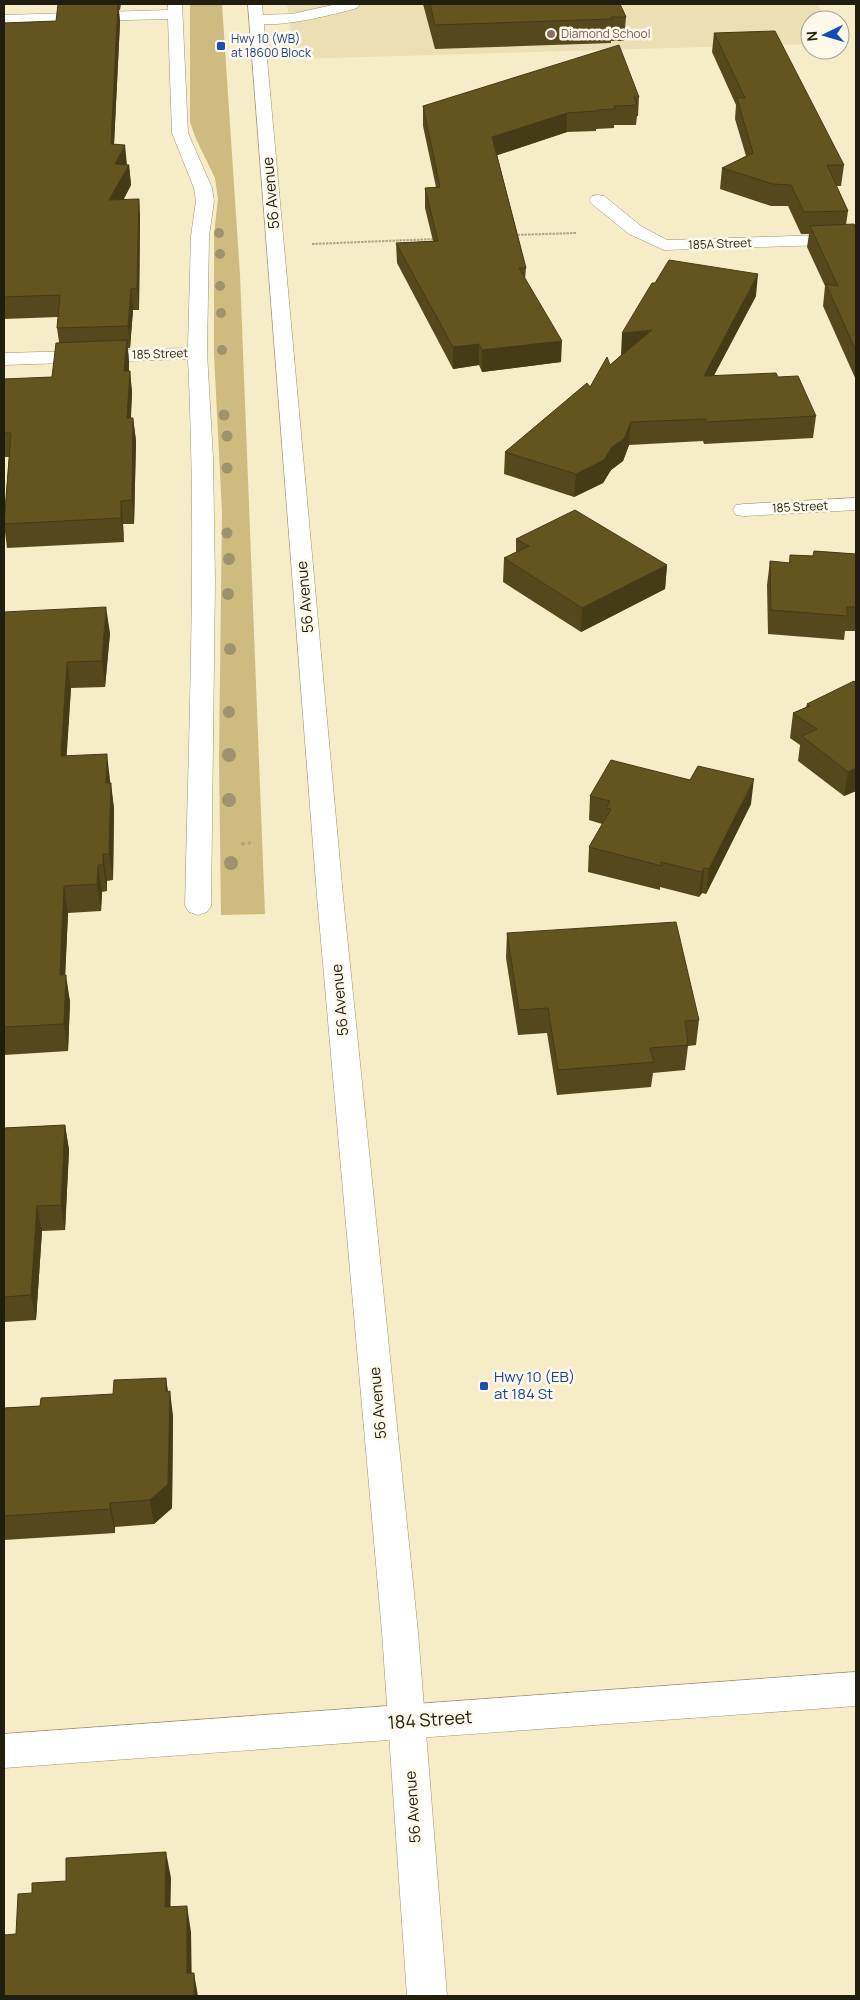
<svg xmlns="http://www.w3.org/2000/svg" width="860" height="2000" viewBox="0 0 860 2000" font-family="Manrope,sans-serif">
<rect width="100%" height="100%" fill="#f7ecc8"/>
<polygon fill="#eddfb4" points="287,4 817,4 827,20 810,20 810,44 295,59"/>
<polygon fill="#cdbb7f" points="190,4 222,4 240,275 265,914 221,915 219,758 222,513 214,354 214,234 218,199 215,178 196,139 190,122"/>
<g fill="none" stroke-linecap="round" stroke-linejoin="round">
<g stroke="#9c9270" stroke-width="1">
<g id="minor">
<path d="M168,4H182L188,133L212,188L214,201L209,236L207,353L213,458L215,580L211,906L207,912L198,915L189,912L185,906C189,724 197,541 188,359L4,365V353L188,348L191,236L196,201L194,188L172,133L168,19L4,23V15L168,10Z"/>
<path d="M337,4L359,5L357,8C340,13 259,34 249,19L256,15L292,14Z"/>
<polygon points="598,195 604,196 641,226 667,240 856,234 856,244 664,250 629,234 592,204 589,200 592,196"/>
<polygon points="856,498 856,510 744,516 736,515 733,510 736,505 744,504"/>
</g>
</g>
<g stroke="#9c9270" stroke-width="1">
<polygon id="major" points="856,1672 856,1706 4,1768 4,1734"/>
</g>
<g stroke="#9c9270" stroke-width="1">
<polygon id="highway" points="248,4 262,4 343,896 418,1632 447,1996 407,1996 382,1632 317,896"/>
</g>
<g stroke="#aea589" stroke-width="2" stroke-dasharray="2.5 1" stroke-linecap="butt">
<polyline points="514,235 576,233"/>
<polyline points="312,244 435,239"/>
</g>
<polyline stroke="#aea589" stroke-width="3" stroke-dasharray="4 2.5" stroke-linecap="butt" points="241,844 251,843"/>
<use href="#minor" fill="#fff" fill-rule="evenodd"/>
<use href="#major" fill="#fff" fill-rule="evenodd"/>
<use href="#highway" fill="#fff" fill-rule="evenodd"/>
</g>
<g fill="#9e936d">
<circle cx="219" cy="233" r="5"/>
<circle cx="220" cy="254" r="5"/>
<circle cx="220" cy="286" r="5"/>
<circle cx="221" cy="313" r="5"/>
<circle cx="222" cy="350" r="5"/>
<circle cx="224" cy="415" r="5.5"/>
<circle cx="227" cy="436" r="5.5"/>
<circle cx="227" cy="468" r="5.5"/>
<circle cx="227" cy="533" r="5.5"/>
<circle cx="229" cy="559" r="6"/>
<circle cx="228" cy="594" r="6"/>
<circle cx="230" cy="649" r="6"/>
<circle cx="229" cy="712" r="6"/>
<circle cx="229" cy="755" r="7"/>
<circle cx="229" cy="800" r="7"/>
<circle cx="231" cy="863" r="7"/>
</g>
<g fill="#55481c">
<polygon points="60,4 121,4 120,10 119,10 120,22 114,144 127,165 129,165 131,185 123,200 139,199 140,220 139,310 133,310 130,348 128,348 129,363 129,371 130,371 132,393 131,418 133,418 136,441 134,524 123,524 124,542 7,548 4,524 9,457 4,457 4,379 52,377 59,342 57,328 58,317 4,319 4,23 56,21"/>
<polygon points="423,4 620,4 626,17 624,41 611,41 611,43 435,49"/>
<polygon points="714,33 844,165 841,186 836,186 848,211 846,225 856,230 856,380 823,306 825,286 807,247 809,234 801,234 788,206 771,206 720,189 722,168 746,156 735,119 736,105 712,52"/>
<polygon points="639,97 638,116 637,116 636,125 614,125 614,128 596,129 596,131 567,132 497,155 526,268 525,279 561,362 482,372 479,365 453,369 397,263 396,243 433,241 425,208 425,188 436,187 423,126 423,106"/>
<polygon points="756,296 714,375 778,377 816,416 813,438 704,444 703,441 629,445 623,461 611,470 603,483 574,497 504,474 505,452 590,387 610,365 621,355"/>
<polygon points="516,539 667,565 665,589 581,632 503,582 504,558 516,552"/>
<polygon points="814,551 856,554 856,631 845,631 844,640 768,634 767,585 770,561 789,563 790,555 813,556"/>
<polygon points="4,612 110,633 105,687 71,688 66,756 110,780 114,809 113,880 107,881 107,891 102,892 101,911 68,913 65,975 70,1002 68,1051 4,1055"/>
<polygon points="856,683 856,791 844,796 798,761 800,745 790,738 793,713 806,707 807,704"/>
<polygon points="590,796 751,804 706,894 702,893 699,897 660,887 660,890 588,872 589,847 602,824 589,820"/>
<polygon points="507,933 699,1020 696,1045 688,1046 685,1070 653,1073 651,1087 557,1095 547,1033 518,1035 506,958"/>
<polygon points="65,1125 69,1150 65,1230 42,1231 36,1320 4,1322 4,1128"/>
<polygon points="166,1378 168,1392 173,1416 172,1508 154,1524 115,1527 115,1533 4,1540 4,1408 40,1406 113,1394"/>
</g>
<g fill="#453b16">
<polygon points="118,4 120,22 113,165 111,144"/>
<polygon points="567,113 567,132 492,157 492,137"/>
<polygon points="125,145 127,165 115,164"/>
<polygon points="129,165 131,185 112,222 109,200"/>
<polygon points="139,199 140,220 139,310 137,288"/>
<polygon points="758,274 756,296 702,398 704,376"/>
<polygon points="131,289 133,310 130,348 128,326"/>
<polygon points="652,330 650,352 621,355 622,333"/>
<polygon points="127,340 129,363 127,393 124,371"/>
<polygon points="562,341 561,362 482,372 482,350"/>
<polygon points="479,344 479,365 453,369 453,347"/>
<polygon points="130,371 132,393 129,441 127,418"/>
<polygon points="133,418 136,441 134,524 132,500"/>
<polygon points="631,422 629,445 623,461 611,470 603,483 574,497 576,474"/>
<polygon points="121,501 123,524 124,542 121,518"/>
<polygon points="667,565 665,589 581,632 582,608"/>
<polygon points="106,607 110,633 105,687 102,661"/>
<polygon points="67,662 71,688 65,783 61,756"/>
<polygon points="107,754 110,780 110,810 106,783"/>
<polygon points="856,768 856,791 844,796 848,772"/>
<polygon points="754,779 751,804 706,894 709,869"/>
<polygon points="111,783 114,809 113,880 109,854"/>
<polygon points="103,854 107,881 107,891 103,865"/>
<polygon points="98,865 102,892 101,911 97,884"/>
<polygon points="704,868 702,893 699,897 702,872"/>
<polygon points="64,886 68,913 64,1002 60,975"/>
<polygon points="66,975 70,1002 68,1051 64,1024"/>
<polygon points="65,1125 69,1150 65,1230 61,1205"/>
<polygon points="37,1206 42,1231 36,1320 31,1295"/>
<polygon points="166,1378 169,1402 166,1392"/>
<polygon points="170,1391 173,1416 172,1508 154,1524 150,1500"/>
<polygon points="110,1503 115,1527 115,1533 110,1509"/>
<polygon points="166,1852 171,1878 170,1933 165,1907"/>
<polygon points="187,1906 191,1932 192,1996 187,1973"/>
<polygon points="194,1973 198,1996 194,1996"/>
</g>
<g fill="#635420" stroke="#453b16">
<polygon points="58,4 118,4 111,144 125,145 115,164 129,165 109,200 139,199 137,288 131,289 128,326 57,328 60,295 4,297 4,23 56,21"/>
<polygon points="430,4 620,4 626,17 611,17 612,19 435,25"/>
<polygon points="775,31 844,165 827,165 848,211 804,212 791,185 773,184 722,168 753,153 737,98 745,98 714,33"/>
<polygon points="619,45 639,97 634,97 637,105 614,106 615,109 597,110 597,111 567,113 492,137 526,268 519,268 562,341 482,350 479,344 453,347 396,243 438,241 425,188 440,187 423,106"/>
<polygon points="854,224 856,230 856,351 826,284 838,286 810,226"/>
<polygon points="669,260 758,274 704,376 776,373 778,377 798,376 816,416 706,422 705,419 631,422 624,439 612,447 604,460 576,474 505,452 587,383 590,387 607,357 610,365 652,330 622,333 652,283 655,283"/>
<polygon points="127,340 124,371 130,371 127,418 133,418 132,500 121,501 121,518 4,524 11,433 4,433 4,379 52,377 56,343"/>
<polygon points="575,510 667,565 582,608 504,558 529,546 516,539"/>
<polygon points="814,551 856,554 856,607 847,607 847,616 771,610 770,561 790,563 790,555 813,556"/>
<polygon points="106,607 102,661 67,662 61,756 107,754 106,783 111,783 109,854 103,854 103,865 98,865 97,884 64,886 60,975 66,975 64,1024 4,1027 4,612"/>
<polygon points="854,681 856,683 856,768 848,772 802,736 817,729 793,713 810,706 807,704"/>
<polygon points="611,760 690,780 698,766 754,779 709,869 704,868 702,872 661,862 662,866 589,847 611,809 606,808 610,801 590,796"/>
<polygon points="676,922 699,1020 685,1021 688,1045 650,1048 654,1062 558,1070 548,1008 519,1010 507,933"/>
<polygon points="65,1125 61,1205 37,1206 31,1295 4,1297 4,1128"/>
<polygon points="166,1378 166,1392 170,1391 168,1484 150,1500 110,1503 110,1509 4,1516 4,1408 40,1406 41,1398 113,1394 114,1380"/>
<polygon points="166,1852 165,1907 187,1906 187,1973 194,1973 194,1996 4,1996 4,1935 16,1934 18,1894 32,1893 32,1883 66,1881 66,1858"/>
</g>
<circle fill="#8d6e63" stroke="#fef9eb" stroke-width="2" cx="551" cy="34" r="5"/>
<g fill="#1a4fb4" stroke="#fef9eb" stroke-width="2">
<rect x="216" y="41" width="10" height="10" rx="2.5"/>
<rect x="479" y="1381" width="10" height="10" rx="2.5"/>
</g>
<g text-anchor="middle" stroke-width="5" stroke-linejoin="round" paint-order="stroke">
<g font-size="12" fill="#785e54" stroke="#fef9eb" text-anchor="start">
<text x="561" y="38">Diamond School</text>
</g>
<g font-size="12" fill="#164399" stroke="#fef9eb" text-anchor="start">
<text x="231" y="43">Hwy 10 (WB)<tspan x="231" dy="14">at 18600 Block</tspan></text>
</g>
<g font-size="12" fill="#211d0f" stroke="#fef9eb">
<text transform="translate(720 244) rotate(-2)" y="4">185A Street</text>
<text transform="translate(160 354) rotate(-2)" y="4">185 Street</text>
<text transform="translate(800 507) rotate(-3)" y="4">185 Street</text>
</g>
<g font-size="15" fill="#211d0f" stroke="#fef9eb">
<text transform="translate(271 193) rotate(-95)" y="5">56 Avenue</text>
<text transform="translate(305 597) rotate(-95)" y="5">56 Avenue</text>
<text transform="translate(340 1000) rotate(-95)" y="5">56 Avenue</text>
<text transform="translate(378 1403) rotate(-95)" y="5">56 Avenue</text>
<text transform="translate(413 1807) rotate(-94)" y="5">56 Avenue</text>
</g>
<g font-size="15" fill="#164399" stroke="#fef9eb" text-anchor="start">
<text x="494" y="1382">Hwy 10 (EB)<tspan x="494" dy="17">at 184 St</tspan></text>
</g>
<g font-size="18" fill="#211d0f" stroke="#fef9eb">
<text transform="translate(430 1720) rotate(-4)" y="6">184 Street</text>
</g>
</g>
<rect width="860" height="2000" fill="none" stroke="#211d0f" stroke-width="10"/>
<g transform="translate(825 35) rotate(265)"><circle r="24" fill="#fef9eb" stroke="#a6a193"/>
<path d="M0-4L9 19L0 12L-9 19Z" fill="#134bb7"/>
<text y="-8" font-size="14" font-weight="bold" text-anchor="middle" fill="#211d0f">N</text>
</g>
</svg>
